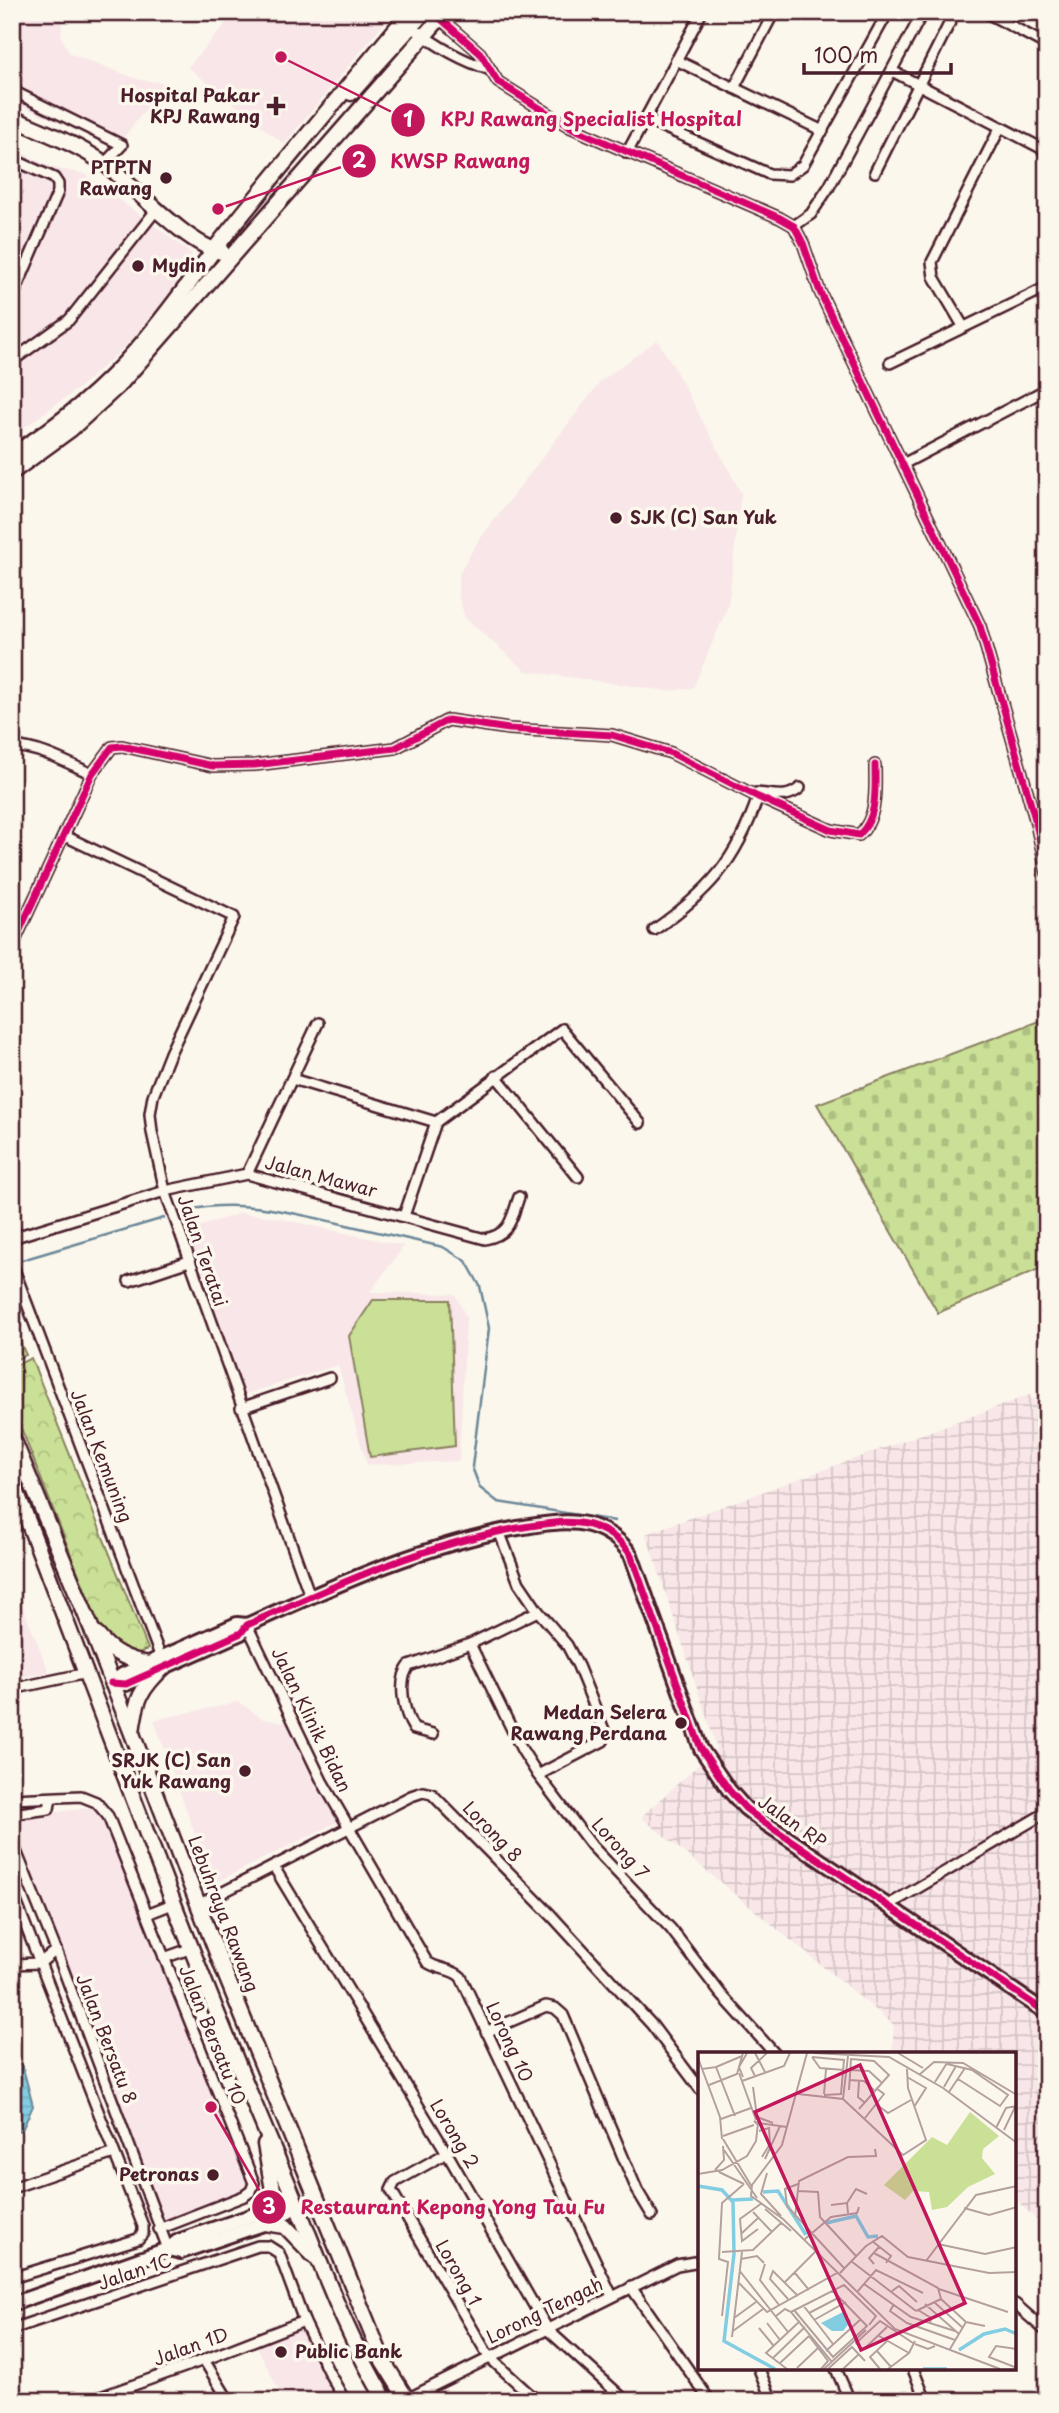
<svg xmlns="http://www.w3.org/2000/svg" width="1059" height="2413" viewBox="0 0 1059 2413" font-family="'Playpen Sans',sans-serif">
<defs>
<pattern id="industrial-grid" width="8" height="8" patternUnits="userSpaceOnUse" patternTransform="scale(1.75)"><rect width="8" height="8" fill="#f8e6e8"/><path d="M0 4h8M4 0v8" fill="none" stroke="#d6c5c7"/></pattern>
<pattern id="cemetery-stones" width="16" height="16" patternUnits="userSpaceOnUse" patternTransform="scale(1.75)"><rect width="16" height="16" fill="#c9e096"/><path d="M2 7V4a2 2 0 0 1 4 0v3zM10 15v-3a2 2 0 0 1 4 0v3z" fill="#aec081"/></pattern>
<pattern id="park-crowns" width="20" height="18" patternUnits="userSpaceOnUse" patternTransform="scale(1.75)"><rect width="20" height="18" fill="#c9e096"/><path d="M2 6a3 3 0 1 1 6 0M12 15a3 3 0 1 1 6 0" fill="none" stroke="#aec081"/></pattern>
<pattern id="water-rules" width="6" height="5" patternUnits="userSpaceOnUse" patternTransform="scale(1.75)"><rect width="6" height="5" fill="#82cde2"/><path d="M0 2.5h6" fill="none" stroke="#72b0c2"/></pattern>
</defs>
<rect width="100%" height="100%" fill="#fbf7ec"/>
<filter id="ink" filterUnits="userSpaceOnUse"><feTurbulence type="fractalNoise" baseFrequency=".0143" numOctaves="2"/><feDisplacementMap in="SourceGraphic" scale="14" xChannelSelector="R" yChannelSelector="G"/><feConvolveMatrix kernelMatrix="1 2 1 2 8 2 1 2 1" color-interpolation-filters="sRGB"/></filter>
<g filter="url(#ink)">
<g fill="#f8e6e8">
<polygon points="12,12 63,12 61,37 70,54 140,80 167,83 114,149 96,138 12,102"/>
<polygon points="236,12 344,12 389,17 284,144 188,67"/>
<polygon points="12,148 53,168 85,174 192,254 185,275 129,343 79,388 12,436"/>
<polygon points="657,340 672,364 741,493 728,606 693,688 668,691 526,671 465,618 458,594 459,574 476,544 601,381"/>
<polygon points="241,1213 272,1217 404,1246 370,1292 455,1294 466,1317 459,1461 367,1465 338,1365 243,1395 186,1231"/>
<polygon points="12,1580 49,1672 12,1679"/>
<polygon points="239,1702 263,1719 292,1723 343,1819 213,1884 154,1720"/>
<polygon points="96,1807 106,1819 250,2182 248,2190 164,2224 12,1830 12,1818"/>
<polygon points="302,2325 341,2401 284,2401 256,2344"/>
</g>
<polygon fill="url(#industrial-grid)" points="1030,1395 1047,1415 1047,2230 1015,2199 1015,2054 892,2054 894,2025 641,1817 717,1748 646,1534"/>
<g fill="#c9e096" stroke="#8a8060" stroke-width="2">
<polygon points="373,1300 450,1300 455,1446 370,1457 349,1336"/>
<polygon points="12,1324 26,1355 12,1361"/>
</g>
<polygon fill="url(#cemetery-stones)" stroke="#8a8060" stroke-width="2" points="1047,1018 1047,1270 1041,1268 938,1313 817,1104"/>
<polygon fill="url(#park-crowns)" stroke="#8a8060" stroke-width="2" points="31,1358 148,1649 134,1655 111,1642 98,1623 12,1405 12,1367"/>
<polygon fill="url(#water-rules)" stroke="#6c8799" stroke-width="2" points="12,2054 23,2068 33,2106 22,2130 12,2132"/>
<g fill="none" stroke-linecap="round" stroke-linejoin="round">
<g stroke="#6c8799" stroke-width="2.5">
<path d="M184,1211C236,1198 286,1211 338,1223C373,1231 408,1239 443,1247L466,1261L480,1286L489,1328L472,1467L480,1488L498,1502L615,1521"/>
<polyline points="22,1260 164,1218"/>
</g>
<g stroke="#4a1f2b" stroke-width="14">
<g id="street">
<polyline points="433,12 480,53 498,82 570,127 780,218 794,226 803,243 820,292 980,626 1035,819 1047,873"/>
<polyline points="985,12 1047,45"/>
<path d="M412,27C435,45 463,61 491,70"/>
<polyline points="676,60 823,131"/>
<polyline points="892,71 1043,149 1047,158"/>
<polyline points="12,83 17,93 122,145 104,164"/>
<polyline points="734,88 774,12"/>
<polyline points="645,119 769,174 789,175 803,165 888,12"/>
<polyline points="627,153 702,12"/>
<polyline points="12,159 54,178 58,184 58,192 12,299"/>
<polyline points="875,172 955,12"/>
<polyline points="794,226 811,214 829,187 923,12"/>
<polyline points="963,326 934,277 932,262 1000,128"/>
<polyline points="12,361 69,320 157,209"/>
<polyline points="890,363 1047,287"/>
<polyline points="903,464 1047,389"/>
<path d="M12,746C41,748 66,762 92,774"/>
<path d="M756,793C773,794 786,800 800,788"/>
<polyline points="65,836 234,917 170,1053 153,1096 150,1114 152,1132 165,1191 310,1596"/>
<path d="M654,930C708,892 736,862 758,797"/>
<path d="M12,947L92,774L112,747L122,746L213,766L255,765L395,748L448,720L509,729L612,735L671,753L758,797L831,830L859,835C878,817 875,790 875,765"/>
<polyline points="496,1076 578,1177"/>
<polyline points="292,1079 436,1122 404,1216"/>
<polyline points="436,1122 562,1029 640,1123"/>
<polyline points="247,1174 318,1023"/>
<path d="M12,1238L165,1191L247,1174L485,1239C511,1234 511,1219 519,1197"/>
<polyline points="12,1264 161,1658"/>
<polyline points="129,1281 189,1261"/>
<polyline points="241,1408 330,1378"/>
<polyline points="499,1531 519,1583 538,1611 567,1645 578,1666 606,1735 603,1741 538,1775"/>
<path d="M247,1625L322,1781L427,1962C438,1970 452,1968 461,1977L612,2296"/>
<polyline points="470,1644 522,1750 538,1775 592,1846 671,1929 720,1993 775,2054"/>
<polyline points="12,1689 87,1673"/>
<path d="M433,1734L414,1729C404,1714 397,1681 409,1666L470,1644L538,1611"/>
<polyline points="12,1799 81,1796 96,1802 108,1816 254,2183 251,2191 244,2196 159,2229"/>
<polyline points="12,1814 49,1809 51,1798"/>
<polyline points="12,1841 56,1950 168,2249"/>
<polyline points="274,1867 447,2153 548,2330 626,2401"/>
<polyline points="12,1891 143,2226 143,2233 138,2239 12,2278"/>
<polyline points="198,1905 411,1796 423,1792 432,1794 551,1915 652,2025 700,2089"/>
<polyline points="887,1906 1047,1812"/>
<polyline points="147,1914 175,1903"/>
<polyline points="164,1958 192,1948"/>
<polyline points="12,1964 40,1963 56,1950"/>
<polyline points="486,2032 546,2006 555,2008 563,2015 637,2190 652,2215"/>
<polyline points="447,2153 395,2182 391,2190 489,2357 537,2401"/>
<polyline points="12,2188 114,2153"/>
<polyline points="631,2287 710,2401"/>
<polyline points="1015,2304 1047,2332"/>
<polyline points="12,2329 258,2246 268,2246 279,2253 304,2321 328,2371 345,2401"/>
<polyline points="204,2360 229,2401"/>
<polyline points="759,2369 772,2401"/>
<polyline points="836,2369 850,2401"/>
<polyline points="913,2369 926,2401"/>
<polyline points="407,2399 677,2265 700,2261"/>
<polyline points="89,2401 204,2360 304,2321"/>
</g>
</g>
<g stroke="#4a1f2b" stroke-width="18">
<g id="secondary">
<path d="M111,1683L126,1684L241,1633L247,1625C337,1584 432,1541 530,1526C549,1523 570,1520 589,1525C607,1530 620,1539 631,1555L701,1749L729,1790L745,1808L762,1821L1047,2013"/>
<polyline points="111,1683 122,1675 237,1624 247,1625"/>
<polyline points="168,2249 181,2252 278,2219 294,2207"/>
<polyline points="12,2304 168,2249 178,2241 274,2208 298,2205"/>
</g>
</g>
<g stroke="#4a1f2b" stroke-width="19">
<g id="primary">
<polyline points="351,93 424,12"/>
<path d="M12,118C44,132 77,144 105,164C134,186 188,246 222,252"/>
<path d="M12,455C58,426 102,390 138,348C172,309 200,266 233,226C291,154 351,83 410,12"/>
<polyline points="12,472 71,429 120,384 445,12"/>
<polyline points="12,1436 90,1625 224,1971 383,2361 408,2401"/>
<path d="M12,1480C100,1707 182,1936 278,2160C313,2240 340,2326 386,2401"/>
<path d="M97,1635C112,1653 126,1659 148,1664"/>
<path d="M132,1732C136,1700 140,1689 164,1667"/>
<polyline points="258,2213 272,2197 273,2190 265,2144"/>
<polyline points="265,2223 285,2226 315,2257"/>
</g>
</g>
<use href="#street" stroke="#fbf7ec" stroke-width="9"/>
<use href="#secondary" stroke="#fbf7ec" stroke-width="12"/>
<use href="#primary" stroke="#fbf7ec" stroke-width="14"/>
<g stroke="#fbf7ec" stroke-width="11">
<g id="cycleway">
<polyline points="433,12 480,53 498,82 570,127 780,218 794,226 803,243 820,292 980,626 1035,819 1047,873"/>
<path d="M12,947L92,774L112,747L122,746L213,766L255,765L395,748L448,720L509,729L612,735L671,753L758,797L831,830L859,835C878,817 875,790 875,765"/>
<path d="M111,1683L126,1684L241,1633L247,1625C337,1584 432,1541 530,1526C549,1523 570,1520 589,1525C607,1530 620,1539 631,1555L701,1749L729,1790L745,1808L762,1821L1047,2013"/>
</g>
</g>
<use href="#cycleway" stroke="#d6006c" stroke-width="7"/>
</g>
</g>
<g fill="#4a1f2b" stroke="#fbf7ec" stroke-width="2.5">
<path d="M272.5 95.5h7v7h7v7h-7v7h-7v-7h-7v-7h7z"/>
<circle cx="166" cy="178" r="7"/>
<circle cx="138" cy="266" r="7"/>
<circle cx="616" cy="518" r="7"/>
<circle cx="681" cy="1723" r="7"/>
<circle cx="245" cy="1771" r="7"/>
<circle cx="213" cy="2175" r="7"/>
<circle cx="281" cy="2352" r="7"/>
</g>
<g text-anchor="middle" stroke-width="7" stroke-linejoin="round" paint-order="stroke">
<g font-size="18" font-weight="bold" fill="#4a1f2b" stroke="#fbf7ec" text-anchor="end">
<text x="260" y="102">Hospital Pakar<tspan x="260" dy="21">KPJ Rawang</tspan></text>
<text x="152" y="174">PTPTN<tspan x="152" dy="21">Rawang</tspan></text>
<text x="152" y="272" text-anchor="start">Mydin</text>
<text x="630" y="524" text-anchor="start">SJK (C) San Yuk</text>
<text x="667" y="1719">Medan Selera<tspan x="667" dy="21">Rawang Perdana</tspan></text>
<text x="231" y="1767">SRJK (C) San<tspan x="231" dy="21">Yuk Rawang</tspan></text>
<text x="199" y="2181">Petronas</text>
<text x="295" y="2358" text-anchor="start">Public Bank</text>
</g>
<g font-size="18" fill="#4a1f2b" stroke="#fbf7ec">
<text transform="translate(321 1177) rotate(15)" y="6">Jalan Mawar</text>
<text transform="translate(202 1251) rotate(71)" y="6">Jalan Teratai</text>
<text transform="translate(101 1456) rotate(69)" y="6">Jalan Kemuning</text>
<text transform="translate(311 1720) rotate(64)" y="6">Jalan Klinik Bidan</text>
<text transform="translate(792 1822) rotate(35)" y="6">Jalan RP</text>
<text transform="translate(492 1832) rotate(46)" y="6">Lorong 8</text>
<text transform="translate(620 1849) rotate(48)" y="6">Lorong 7</text>
<text transform="translate(223 1914) rotate(69)" y="6">Lebuhraya Rawang</text>
<text transform="translate(212 2035) rotate(68)" y="6">Jalan Bersatu 10</text>
<text transform="translate(106 2039) rotate(69)" y="6">Jalan Bersatu 8</text>
<text transform="translate(509 2042) rotate(65)" y="6">Lorong 10</text>
<text transform="translate(454 2134) rotate(59)" y="6">Lorong 2</text>
<text transform="translate(135 2272) rotate(-19)" y="6">Jalan 1C</text>
<text transform="translate(458 2273) rotate(60)" y="6">Lorong 1</text>
<text transform="translate(545 2311) rotate(-26)" y="6">Lorong Tengah</text>
<text transform="translate(191 2347) rotate(-20)" y="6">Jalan 1D</text>
</g>
</g>
<g transform="translate(698 2052)">
<rect width="318" height="318" fill="#fbf7ec"/>
<path d="M272,60L301,84L285,97L284,106L297,122L270,135L249,155L234,158L231,140L215,139L207,148L186,133L234,85L249,93Z" fill="#c9e096"/>
<path d="M145,260L153,269L145,279H134L123,271Z" fill="#82cde2"/>
<path fill="none" stroke="#82cde2" stroke-width="3.5" d="M0,134L24,138L35,150L36,202L26,289L77,317M65,140L80,139L108,183M34,148L55,147M128,171L158,164L170,185L180,184M261,298L286,282L307,277L319,282M225,317H249"/>
<path fill="none" stroke="#b4a19f" stroke-width="2" d="M57,1L67,20M109,1L84,93L54,133L53,144L85,167L197,277L302,317M116,1L191,5L245,36L319,91M200,1L225,16M114,5L146,8L143,42L126,43M114,5L122,16L146,18M0,6L22,65L24,87M249,12L274,18L310,43L302,54L260,27M18,15L44,4M4,17L18,15L37,64M152,18L171,19L184,31M41,21L58,68M221,23L236,10L265,11L319,43M57,24L53,16L69,1M45,25L41,15L49,1M209,25L228,36L216,55M151,28L166,29L176,38M44,29L86,14L92,1M161,29L160,45L166,50M237,30L249,11M11,33L39,22L45,1M55,35L59,65L75,71M246,35L258,14M151,38L153,7L176,9L191,23L161,57M251,40L267,16M100,42L145,47L205,103L228,88L210,36L209,17M126,42L128,17M145,47L150,4M178,52L190,61L213,48M167,66L186,42L178,36M23,67L53,56M60,71L89,75M298,76L308,56L319,54M306,78L317,55M61,79L71,76L72,92L64,105M25,84L56,73M25,87L54,135M26,98L59,146M67,107L82,74M17,118L26,108L25,94M21,120L46,132M69,121L63,142L83,164M0,122L24,118L49,104L58,89L60,71L56,69L60,73M100,132L87,137L89,154L146,216M100,139L120,140L122,165L158,204M149,151L158,137L169,142M133,153L149,151L150,161M266,156L291,163L319,155M67,157L93,179M55,160L74,180M97,165L101,129L150,105L178,104L177,97M60,177L44,189L42,167L64,151M44,181L60,166M107,187L133,165L159,161L161,155M174,189L193,204L188,211M240,192L287,202L319,195M24,200L55,198L83,171M176,201L240,236L243,247M43,207L59,204L66,211M153,209L218,259M228,209L278,143L319,134M67,212L62,228L81,253M176,212L171,206L181,195M41,218L90,280M97,221L111,238M142,221L168,194L184,184L210,205L291,221L319,220M40,230L69,260L139,221M87,230L118,199M166,232L213,265L257,279M241,237L310,260M160,239L178,218L225,241M194,239L201,234L219,250M90,247L72,227L75,219L100,244M243,247L268,270L287,274M236,250L265,276M196,252L192,259L209,271L257,288M227,252L261,282M105,253L135,292M96,258L135,305L169,274L134,238M220,258L233,266L232,272M218,259L243,247M93,260L146,233L178,264L171,273M111,261L140,246M24,264L30,210L21,207L24,151L46,132M78,264L87,257L93,260L134,310M36,266L58,250M116,268L148,250M69,271L82,288M61,276L75,293M35,279L65,257M111,284L130,309L123,317M181,284L211,301M34,285L44,200M217,292L230,297L237,294M252,297L268,270M319,297L298,294L291,305L319,316M165,298L158,291L182,269L215,291M165,298L189,275M128,299L163,267M179,299L193,315M75,306L107,275M82,311L111,284M99,316L120,296M89,317L68,301L102,269M126,317L168,278M130,317L154,295L167,309M145,317L161,302M182,317L172,305L189,289M190,317L211,301L217,289"/>
<path fill="#c2185b" fill-opacity="0.15" stroke="#c2185b" stroke-width="3.5" d="M162,13L267,251L163,298L57,60Z"/>
<rect width="318" height="318" fill="none" stroke="#4a1f2b" stroke-width="3.5"/>
</g>
<path fill="none" stroke="#c2185b" stroke-width="2.5" d="M281 57L408 120M218 209L359 161M211 2107L269 2207"/>
<g fill="#c2185b" stroke="#fbf7ec" stroke-width="2.5">
<circle cx="281" cy="57" r="7"/>
<circle cx="218" cy="209" r="7"/>
<circle cx="211" cy="2107" r="7"/>
<circle cx="408" cy="120" r="18"/>
<circle cx="359" cy="161" r="18"/>
<circle cx="269" cy="2207" r="18"/>
</g>
<g font-size="21" text-anchor="middle" font-weight="bold" fill="#fff">
<text x="408" y="127">1</text>
<text x="359" y="168">2</text>
<text x="269" y="2214">3</text>
</g>
<g font-size="19" text-anchor="middle" font-weight="bold" fill="#c2185b" stroke="#fbf7ec" stroke-width="7" stroke-linejoin="round" paint-order="stroke">
<text x="591" y="126">KPJ Rawang Specialist Hospital</text>
<text x="460" y="168">KWSP Rawang</text>
<text x="453" y="2214">Restaurant Kepong Yong Tau Fu</text>
</g>
<rect width="1059" height="2413" fill="none" stroke="#fbf7ec" stroke-width="42"/>
<rect x="21" y="21" width="1017" height="2371" fill="none" stroke="#4a1f2b" stroke-width="2.5" filter="url(#ink)"/>
<path d="M804 63v10h147v-10" fill="none" stroke="#4a1f2b" stroke-width="3.5"/>
<text x="814" y="63" font-size="21" fill="#4a1f2b" stroke="#fbf7ec" stroke-width="5" paint-order="stroke">100 m</text>
</svg>
